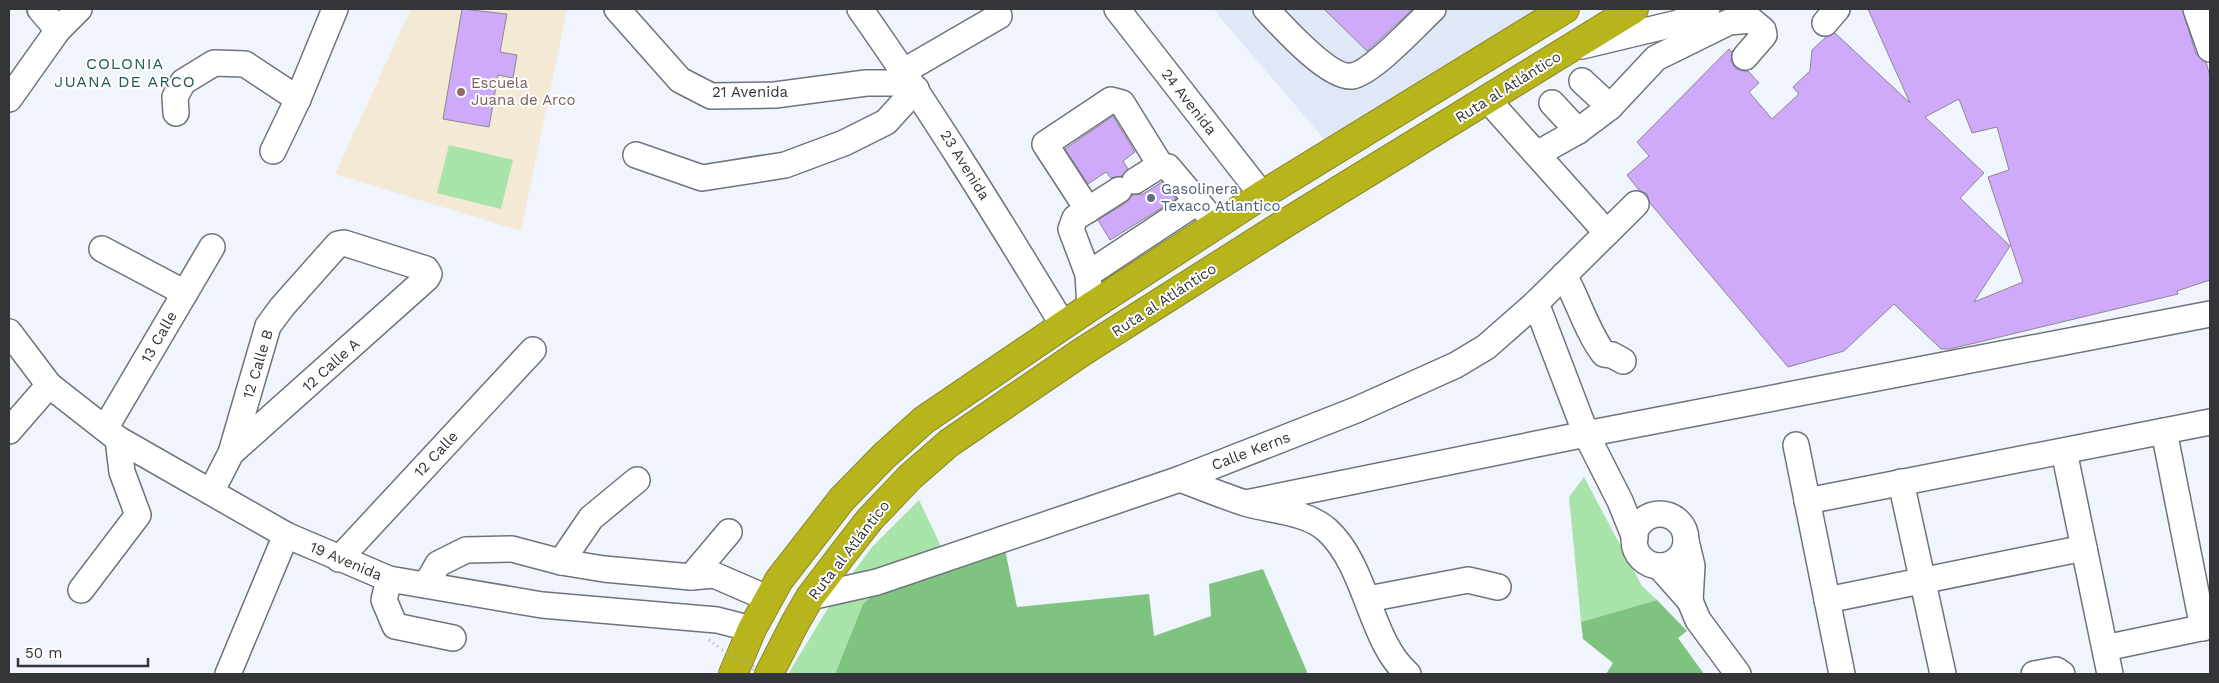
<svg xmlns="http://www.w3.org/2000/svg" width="2219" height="683" viewBox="0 0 2219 683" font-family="'Work Sans',sans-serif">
<rect width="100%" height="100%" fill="#f0f4fd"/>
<polygon fill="#e0e8f7" points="1213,9 1541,9 1329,145"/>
<polygon fill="#f3e9d4" points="411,9 567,9 521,231 335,174"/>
<g fill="#a8e4a9">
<polygon points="449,145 513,160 501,209 437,193"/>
<polygon points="1584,477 1642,586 1657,600 1581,622 1569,497"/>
<polygon points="919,500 949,563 863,604 835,674 788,674 833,600 872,547"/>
</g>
<g fill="#7ec480">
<polygon points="1004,545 1017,607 1149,594 1154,636 1211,616 1209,584 1263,569 1308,674 835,674 863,604 881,589"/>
<polygon points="1657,600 1687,631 1678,638 1704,674 1606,674 1613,663 1583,639 1581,622"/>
</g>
<g fill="#cfa9fa" stroke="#8b888f" fill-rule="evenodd">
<polygon points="462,9 507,14 500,52 517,55 513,78 498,75 489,127 443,119"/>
<polygon points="1324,9 1413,9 1367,51"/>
<path d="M1868,9H2182L2196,54L2206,62L2210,76V280L2177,291L2178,294L1950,349H1941L1894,304L1844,351L1788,367L1650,203L1647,194L1639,190L1627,175L1649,156L1637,142L1729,49L1732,52L1731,61L1735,68L1742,71H1748L1759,83L1749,92L1772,119L1799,94L1793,87L1810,71L1812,50L1826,37L1835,33L1910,103ZM1959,99L1972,133L1997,127L2009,170L1988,177L2023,282L1974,302L2010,246L1960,198L1984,173L1925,117Z"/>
<polygon points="1113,116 1135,152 1123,161 1128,169 1122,176 1111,178 1106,172 1088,184 1065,149"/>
<polygon points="1162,182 1176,199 1110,240 1098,220 1127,202 1132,195 1143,194"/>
</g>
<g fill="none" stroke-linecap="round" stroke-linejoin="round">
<g stroke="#6f737a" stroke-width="28">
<g id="minor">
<polyline points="40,9 58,30"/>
<polyline points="617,9 680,80 711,96 775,95 866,83 898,83 916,89"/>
<path d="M860,9C932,111 998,218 1063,325"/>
<polyline points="1117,9 1262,195"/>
<path d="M1266,9C1281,25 1329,79 1352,76C1372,73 1417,24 1433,9"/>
<polyline points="2196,9 2210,49"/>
<polyline points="1825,23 1837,9"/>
<polyline points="1582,46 1678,23 1707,9"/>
<polyline points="904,71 999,16"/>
<polyline points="1582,81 1610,107"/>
<polyline points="9,99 58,30 79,9"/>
<polyline points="1488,100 1607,233"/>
<polyline points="1552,103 1578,131"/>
<polyline points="176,113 175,97 183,82 214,63 245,64 298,99"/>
<polyline points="273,151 298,99 335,9"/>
<polyline points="1537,154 1578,131 1610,107 1656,58 1729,22 1751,20 1763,30 1764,35 1745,57"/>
<polyline points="636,155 702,178 785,165 844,143 886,122 916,89"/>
<polyline points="1135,181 1157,167 1168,167 1207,213"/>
<polyline points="1088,210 1045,144 1111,100 1122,103 1161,166"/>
<polyline points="102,249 185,293"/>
<polyline points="1088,274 1197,202"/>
<path d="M1564,275C1577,298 1588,334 1604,354L1612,355L1623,361"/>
<polyline points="1536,303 1586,434 1620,501 1635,538"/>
<polyline points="1090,307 1088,274 1071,229 1075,218 1119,190"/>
<polyline points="9,332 49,385 118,439 286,535 389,579 542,605 717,620 752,629"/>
<polyline points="106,427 212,247"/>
<polyline points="9,431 49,385"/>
<polyline points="2164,431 2203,628"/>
<polyline points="1796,445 1842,674"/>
<polyline points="2064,451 2110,674"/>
<path d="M1180,479C1202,487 1223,496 1245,503C1271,511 1306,511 1327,530C1367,566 1370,642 1408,674"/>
<polyline points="1901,482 1943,674"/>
<polyline points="211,492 231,453 268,326 282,307 338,244 344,243 426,269 429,274 427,278 231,453"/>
<polyline points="1807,501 2210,422"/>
<polyline points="1246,503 1586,434 2210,314"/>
<circle cx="1660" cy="540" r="26"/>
<polyline points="1686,541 1692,566 1690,601"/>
<polyline points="339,559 533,350"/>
<polyline points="561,562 591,518 637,480"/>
<polyline points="1659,566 1690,601 1698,620 1738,674"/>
<polyline points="691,577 729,532"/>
<polyline points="389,579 384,600 395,626 453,638"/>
<polyline points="426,585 438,564 466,550 512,549 561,562 604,569 691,577 714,575 767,598"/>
<polyline points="81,590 138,515 122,472 118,439"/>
<polyline points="810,597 877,582 1180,479 1356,410 1456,365 1486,347 1536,303 1636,204"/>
<polyline points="1368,599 1468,580 1498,587"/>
<polyline points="1827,600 2084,548"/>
<polyline points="2105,648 2210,626"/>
<polyline points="228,674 286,535"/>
<polyline points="2034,674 2056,670 2062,674"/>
</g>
</g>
<g stroke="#8a8826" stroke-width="30">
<g id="highway">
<polyline points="733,674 752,629 779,580 842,499 884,456 924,420 1090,307 1262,195 1565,9"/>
<polyline points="769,674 795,623 810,597 845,551 870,519 910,477 949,443 1082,352 1284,224 1634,9"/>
</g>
</g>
<polyline stroke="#a5a8af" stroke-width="3" stroke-dasharray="1 4" stroke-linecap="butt" points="709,640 720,648"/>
<use href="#minor" stroke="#fff" stroke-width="25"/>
<use href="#highway" stroke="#b8b51c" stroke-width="28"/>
<polyline stroke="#a5a8af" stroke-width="3" stroke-dasharray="1 4" stroke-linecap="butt" points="722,650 755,667 751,674"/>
</g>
<circle fill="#8d6e63" stroke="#fff" stroke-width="2" cx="461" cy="92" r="5"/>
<circle fill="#5c6f8a" stroke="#fff" stroke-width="2" cx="1151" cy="198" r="5"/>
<g text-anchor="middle" stroke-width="4" stroke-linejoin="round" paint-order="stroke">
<g font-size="15" fill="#785e54" stroke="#fff" text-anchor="start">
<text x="471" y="88">Escuela<tspan x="471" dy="17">Juana de Arco</tspan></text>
</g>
<g font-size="15" fill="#343539" stroke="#fff">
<text transform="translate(1508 87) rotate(-32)" y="5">Ruta al Atlántico</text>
<text x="750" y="97">21 Avenida</text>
<text transform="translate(1189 102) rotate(52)" y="5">24 Avenida</text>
<text transform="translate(965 165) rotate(58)" y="5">23 Avenida</text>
<text transform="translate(1164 300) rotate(-33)" y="5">Ruta al Atlántico</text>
<text transform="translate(159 337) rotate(-60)" y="5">13 Calle</text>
<text transform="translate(258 364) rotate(-73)" y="5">12 Calle B</text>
<text transform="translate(331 365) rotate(-42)" y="5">12 Calle A</text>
<text transform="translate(1251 451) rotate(-21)" y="5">Calle Kerns</text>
<text transform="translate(436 454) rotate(-47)" y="5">12 Calle</text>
<text transform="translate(849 550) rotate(-52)" y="5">Ruta al Atlántico</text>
<text transform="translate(346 561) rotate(23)" y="5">19 Avenida</text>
</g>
<g font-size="15" fill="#4e5e75" stroke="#fff" text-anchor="start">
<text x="1161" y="194">Gasolinera<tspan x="1161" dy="17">Texaco Atlantico</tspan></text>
</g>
<g font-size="16" letter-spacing="1" fill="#235b54" stroke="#fff">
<text x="125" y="69">COLONIA<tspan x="125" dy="18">JUANA DE ARCO</tspan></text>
</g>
</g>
<rect width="2219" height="683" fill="none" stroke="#343539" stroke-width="20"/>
<path d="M18 658v8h130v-8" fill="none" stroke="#343539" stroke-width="2.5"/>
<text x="25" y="658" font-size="15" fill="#343539" stroke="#ffffff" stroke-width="4" paint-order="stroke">50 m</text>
</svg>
